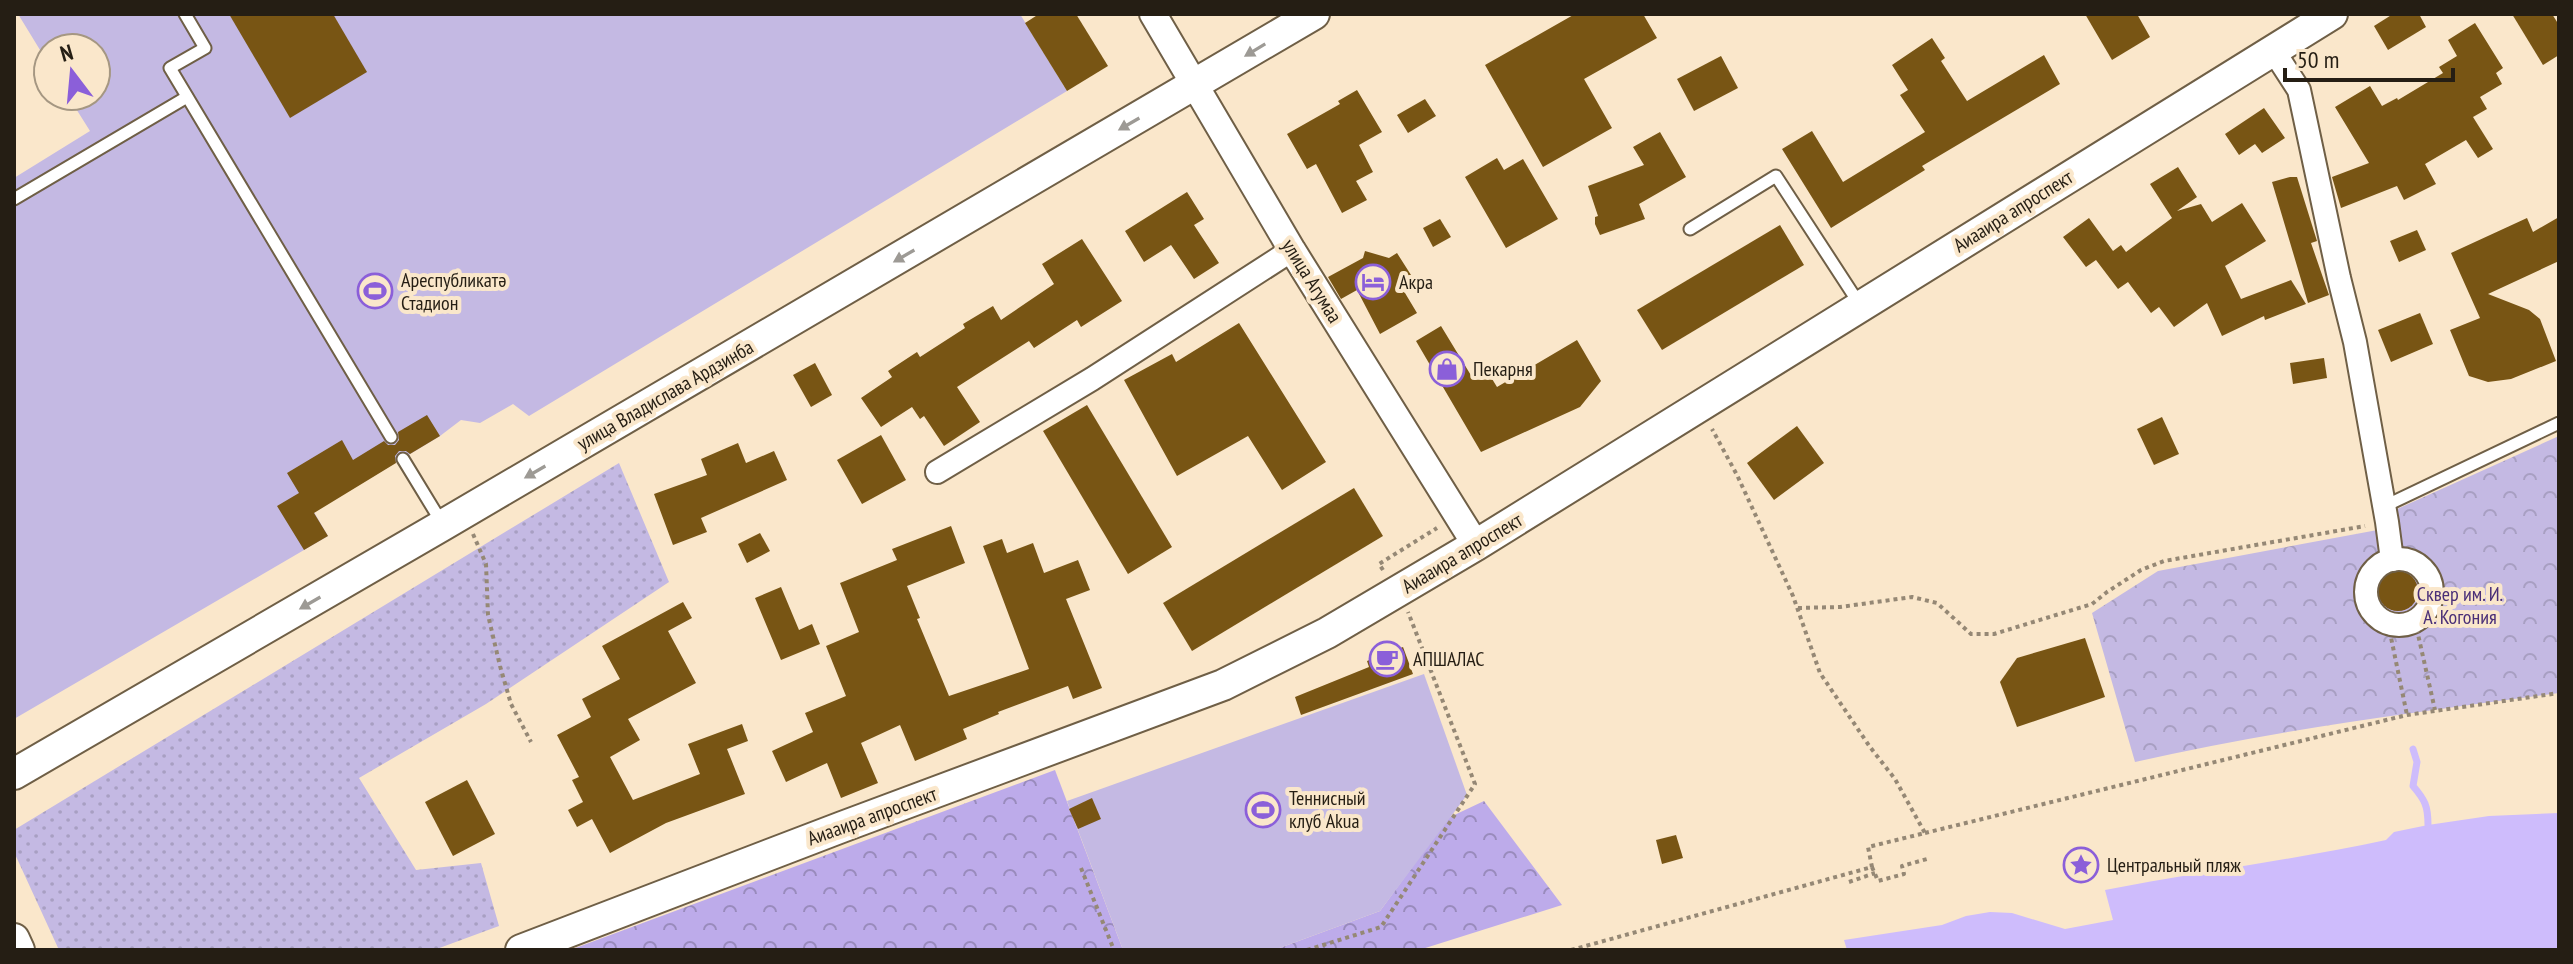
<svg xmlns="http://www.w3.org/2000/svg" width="2573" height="964" viewBox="0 0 2573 964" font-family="'PT Sans Narrow',sans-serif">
<defs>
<pattern id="grass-dots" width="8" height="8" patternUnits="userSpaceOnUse" patternTransform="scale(2)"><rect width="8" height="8" fill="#c4b9e3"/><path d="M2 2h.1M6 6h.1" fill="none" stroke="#a89fc2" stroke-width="1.8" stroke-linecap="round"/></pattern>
<pattern id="forest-crowns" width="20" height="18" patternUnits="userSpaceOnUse" patternTransform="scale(2)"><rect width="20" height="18" fill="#bdabea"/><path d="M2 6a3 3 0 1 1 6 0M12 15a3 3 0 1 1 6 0" fill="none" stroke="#998bbc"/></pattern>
<pattern id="park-crowns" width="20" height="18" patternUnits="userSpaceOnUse" patternTransform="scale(2)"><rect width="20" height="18" fill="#c4b9e3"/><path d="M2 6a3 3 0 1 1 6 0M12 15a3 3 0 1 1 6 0" fill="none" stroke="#a89fc2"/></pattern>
</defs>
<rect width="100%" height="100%" fill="#fae7cb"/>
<polygon fill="url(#grass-dots)" points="619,463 669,582 486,704 359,778 416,870 481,863 499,926 434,950 59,950 14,852 14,830"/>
<g fill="url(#forest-crowns)">
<polygon points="1055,770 1123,950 570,950"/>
<polygon points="1484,801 1562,905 1419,950 1274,950 1380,911 1448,818"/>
</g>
<path fill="url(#park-crowns)" d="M2559,436V693C2418,712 2274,730 2135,762L2092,613L2158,571L2399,526L2395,510Z"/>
<g fill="#c4b9e3">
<polygon points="18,14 1020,14 1067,91 529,416 513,404 480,423 461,420 440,436 314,512 328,536 14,719 14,178 90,131 68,96 96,96 96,48 48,48 48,63"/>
<polygon points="1424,674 1467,795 1380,911 1274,950 1123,950 1067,801"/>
</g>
<path fill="#cebcfc" d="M2559,813V950H1847L1844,940L1942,925L1966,916L1990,912L2012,913L2065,929L2113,920L2105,890C2198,872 2292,860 2386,840L2394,832L2428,825L2489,816Z"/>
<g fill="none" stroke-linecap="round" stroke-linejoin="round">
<path stroke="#cebcfc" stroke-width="7" d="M2413,749L2417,762L2413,786C2425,800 2428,806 2428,825"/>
</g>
<g fill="#785514">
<polygon points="229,14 333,14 367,72 290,118"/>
<polygon points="1039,14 1076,14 1108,66 1067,91 1025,23"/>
<polygon points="1575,14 1643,14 1657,38 1584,79 1612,128 1543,167 1485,65"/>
<polygon points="2085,14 2137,14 2150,37 2112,60"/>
<polygon points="2393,14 2419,14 2426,27 2388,50 2374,26"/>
<polygon points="2512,14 2552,14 2559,25 2559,55 2543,65"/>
<polygon points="2475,23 2503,68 2496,73 2502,84 2480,97 2487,109 2473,117 2493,149 2478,158 2466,140 2425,164 2436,184 2404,200 2397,186 2341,208 2332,177 2369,163 2335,107 2370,86 2382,106 2397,98 2398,100 2443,73 2439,67 2457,56 2448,40"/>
<polygon points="1932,38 1945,58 1941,61 1967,101 2044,55 2060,84 1922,166 1925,170 1831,228 1782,149 1812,131 1843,182 1925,132 1900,95 1908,90 1892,65"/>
<polygon points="1721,56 1738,88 1694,111 1677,79"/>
<polygon points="1357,90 1382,132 1359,145 1373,172 1356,181 1367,200 1342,213 1316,164 1307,169 1287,134 1340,104 1338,101"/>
<polygon points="1425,99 1436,116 1408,133 1397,115"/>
<polygon points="2264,108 2285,138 2262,153 2255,144 2239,155 2225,134"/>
<polygon points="1660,132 1686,177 1639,204 1645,219 1600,235 1595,224 1595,217 1598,216 1588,186 1644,165 1633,147"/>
<polygon points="1497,158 1504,170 1523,159 1558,219 1506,248 1465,177"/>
<polygon points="2178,167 2197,197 2177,211 2201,204 2212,222 2242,203 2266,241 2225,266 2241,299 2291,280 2306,304 2265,320 2264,316 2222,336 2207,303 2174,327 2159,307 2151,313 2128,282 2118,289 2096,260 2086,267 2063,237 2089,218 2113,251 2121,245 2126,252 2172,218 2150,184"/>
<polygon points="2290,177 2297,177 2317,241 2311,243 2329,295 2308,303 2272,182"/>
<polygon points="1187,192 1204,219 1194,225 1219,263 1194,279 1171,245 1144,262 1125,231"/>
<polygon points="2559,217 2559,261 2488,294 2529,310 2540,319 2556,361 2511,379 2488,382 2469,376 2450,330 2480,318 2451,253 2527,218 2533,232"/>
<polygon points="1440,219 1451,237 1433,247 1423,228"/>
<polygon points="1780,225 1804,265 1662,350 1637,310"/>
<polygon points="2417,230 2426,250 2399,262 2390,241"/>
<polygon points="1082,239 1122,301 1081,327 1077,320 1034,348 1029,341 957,387 980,422 944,446 924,416 920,419 912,407 881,427 861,398 892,377 888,371 917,352 920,357 965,328 963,324 993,306 1001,320 1054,284 1042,264"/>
<polygon points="1365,251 1389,258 1397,253 1411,275 1399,283 1417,313 1380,334 1357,290 1341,299 1328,277 1363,258"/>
<polygon points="2420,313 2433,344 2391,362 2378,330"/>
<polygon points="1239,323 1326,462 1282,490 1248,436 1177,476 1124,380 1172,354 1176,362"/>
<polygon points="1441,326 1472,377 1486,369 1497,387 1577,340 1601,381 1580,407 1481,452 1416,341"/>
<polygon points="2324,358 2327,378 2293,384 2290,363"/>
<polygon points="815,363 832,395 811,407 793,375"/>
<polygon points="1087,405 1172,547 1128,574 1043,431"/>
<polygon points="427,415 440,436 410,454 406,451 399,451 395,456 396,463 314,513 328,536 304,550 277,506 299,493 287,473 342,440 353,460 384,441 388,445 395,445 399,440 398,432"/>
<polygon points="2162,417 2179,454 2154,465 2137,429"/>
<polygon points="1797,426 1824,463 1774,500 1747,463"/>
<polygon points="881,435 906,480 862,504 837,460"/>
<polygon points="738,443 746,463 774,451 787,480 701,518 707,532 673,545 654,494 707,475 701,459"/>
<polygon points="1354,488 1383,536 1192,651 1163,603"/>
<polygon points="951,526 965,563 907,586 920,618 917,619 949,696 1029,669 983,546 1002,539 1007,553 1033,543 1044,573 1078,560 1090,590 1066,599 1102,688 1073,699 1068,686 998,712 999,714 963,729 967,739 915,761 900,725 861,743 878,783 841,798 827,763 786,782 772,751 813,732 805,713 846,696 826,646 859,632 840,583 897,560 892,549"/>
<polygon points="760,533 770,551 747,563 738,544"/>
<circle cx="2398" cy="591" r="20"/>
<polygon points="781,587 799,630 812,624 820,644 781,660 755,598"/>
<polygon points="683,602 692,618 668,631 696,683 628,719 640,740 610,757 633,800 700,774 688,744 742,724 748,741 727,749 745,794 666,823 610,853 592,819 577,827 568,810 583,802 572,780 579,777 557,735 591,717 582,699 620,679 602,646"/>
<polygon points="2085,638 2105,697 2017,727 2000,682 2017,658"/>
<polygon points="1403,647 1413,674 1301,715 1295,697 1369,667 1367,661"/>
<polygon points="467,780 495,834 453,856 425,802"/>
<polygon points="1092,798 1101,819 1078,829 1069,809"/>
<polygon points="1676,835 1683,858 1662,864 1656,840"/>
</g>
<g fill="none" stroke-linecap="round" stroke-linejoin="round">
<g stroke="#6f5f46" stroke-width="15">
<g id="service">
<polyline points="185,14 205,48 170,68 391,437"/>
<polyline points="14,199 187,97"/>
<polyline points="1690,229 1776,176 1860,305"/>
<polyline points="403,459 442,523"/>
<polyline points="2385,506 2559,423"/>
</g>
</g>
<g stroke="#6f5f46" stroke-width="26">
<g id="minor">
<polyline points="2273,50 2299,90 2339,278 2355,342 2387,522 2392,560"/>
<polyline points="937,472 1092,379 1292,250"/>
<circle cx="2399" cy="592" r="33"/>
</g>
</g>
<g stroke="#6f5f46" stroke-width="30">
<polyline id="tertiary" points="1153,14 1292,250 1476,545"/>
</g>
<g stroke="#6f5f46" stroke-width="34">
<g id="secondary">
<polyline points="14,774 443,525 1314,14"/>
<polyline points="14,939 19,950"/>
<polyline points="521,950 842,827 1223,685 1327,633 1476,545 2332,14"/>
</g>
</g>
<g stroke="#958875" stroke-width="4" stroke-dasharray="4 4" stroke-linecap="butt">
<polyline points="473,534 486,564 488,615 500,666 511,704 531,742"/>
<polyline points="1383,570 1379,564 1437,528"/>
<polyline points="1798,608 1840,607 1912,597 1937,603 1971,634 1994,634 2092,604 2107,592 2141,570 2164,561 2365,526"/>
<polyline points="2415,621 2435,710"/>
<polyline points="2388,623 2407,715"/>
<polyline points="1925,833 2407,715 2559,693"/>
<polyline points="1872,867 1878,881 1904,874 1902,866 1927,859"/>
<polyline points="1081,868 1114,950"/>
<polyline points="1849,882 1875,873"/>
<polyline points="1307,950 1381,927 1475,784 1408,612"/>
<polyline points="1571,950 1872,867 1868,847 1925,833 1895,779 1870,747 1820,673 1793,596 1737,475 1712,429"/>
</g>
<use href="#service" stroke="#fff" stroke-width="11"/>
<use href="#minor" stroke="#fff" stroke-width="22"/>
<use href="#tertiary" stroke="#fff" stroke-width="26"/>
<use href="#secondary" stroke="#fff" stroke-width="30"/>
</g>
<defs><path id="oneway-solid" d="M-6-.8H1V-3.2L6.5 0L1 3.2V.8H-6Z" transform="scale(2)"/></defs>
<g fill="#9d9a95">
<use href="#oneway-solid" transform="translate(1255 50) rotate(149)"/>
<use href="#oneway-solid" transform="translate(1129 124) rotate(150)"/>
<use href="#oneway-solid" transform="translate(904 256) rotate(150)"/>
<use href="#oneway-solid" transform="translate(535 472) rotate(150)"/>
<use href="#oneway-solid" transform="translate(310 603) rotate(150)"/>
</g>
<defs>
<g id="hotel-ring" transform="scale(1.8)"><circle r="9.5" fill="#fae7cb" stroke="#8b5fd9" stroke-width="1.5"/><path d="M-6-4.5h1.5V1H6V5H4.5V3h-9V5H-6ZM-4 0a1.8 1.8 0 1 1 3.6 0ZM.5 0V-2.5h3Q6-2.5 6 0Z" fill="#8b5fd9"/></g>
<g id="stadium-ring" transform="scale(1.8)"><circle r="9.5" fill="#fae7cb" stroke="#8b5fd9" stroke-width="1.5"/><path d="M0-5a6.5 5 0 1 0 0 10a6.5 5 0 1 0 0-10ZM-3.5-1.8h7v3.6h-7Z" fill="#8b5fd9"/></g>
<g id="shop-ring" transform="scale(1.8)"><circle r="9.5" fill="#fae7cb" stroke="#8b5fd9" stroke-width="1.5"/><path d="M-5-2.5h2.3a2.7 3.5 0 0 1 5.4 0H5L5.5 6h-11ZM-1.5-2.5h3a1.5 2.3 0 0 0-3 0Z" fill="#8b5fd9"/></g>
<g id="cafe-ring" transform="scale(1.8)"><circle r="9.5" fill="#fae7cb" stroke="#8b5fd9" stroke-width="1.5"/><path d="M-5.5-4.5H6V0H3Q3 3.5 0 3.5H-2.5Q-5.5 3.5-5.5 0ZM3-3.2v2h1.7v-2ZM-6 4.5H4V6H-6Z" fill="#8b5fd9"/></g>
<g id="sight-ring" transform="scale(1.8)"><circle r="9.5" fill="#fae7cb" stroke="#8b5fd9" stroke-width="1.5"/><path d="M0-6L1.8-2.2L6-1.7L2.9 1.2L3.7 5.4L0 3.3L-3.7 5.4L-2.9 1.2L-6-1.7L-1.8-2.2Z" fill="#8b5fd9"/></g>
</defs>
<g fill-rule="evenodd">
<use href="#hotel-ring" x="1373" y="282"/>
<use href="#stadium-ring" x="375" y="291"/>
<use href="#shop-ring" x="1447" y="369"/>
<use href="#cafe-ring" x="1387" y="659"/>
<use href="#stadium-ring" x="1263" y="810"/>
<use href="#sight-ring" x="2081" y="865"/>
</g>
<g text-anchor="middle" stroke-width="8" stroke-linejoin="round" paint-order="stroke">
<g font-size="20" fill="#251e14" stroke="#fae7cb">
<text transform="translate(2013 211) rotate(-32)" y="7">Аиааира апроспект</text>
<text transform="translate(1312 281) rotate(58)" y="7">улица Агумаа</text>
<text transform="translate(665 395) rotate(-30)" y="7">улица Владислава Ардзинба</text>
<text transform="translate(1462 553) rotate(-31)" y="7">Аиааира апроспект</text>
<text transform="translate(872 816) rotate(-20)" y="7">Аиааира апроспект</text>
</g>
<g font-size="20" fill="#251e14" stroke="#fae7cb" text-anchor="start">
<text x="401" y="287">Ареспубликатә<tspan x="401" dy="23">Стадион</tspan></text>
<text x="1399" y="289">Акра</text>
<text x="1473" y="376">Пекарня</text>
<text x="1413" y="666">АПШАЛАС</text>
<text x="1289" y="805">Теннисный<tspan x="1289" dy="23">клуб Akua</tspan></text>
<text x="2107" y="872">Центральный пляж</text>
</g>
<g font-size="20" fill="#492e77" stroke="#fae7cb">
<text x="2460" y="601">Сквер им. И.<tspan x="2460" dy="23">А. Когония</tspan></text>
</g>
</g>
<rect width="2573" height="964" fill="none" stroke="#251e14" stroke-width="32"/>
<g transform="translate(72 72) rotate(344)"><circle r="38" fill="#fae7cb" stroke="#a59782" stroke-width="2"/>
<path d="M0-6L14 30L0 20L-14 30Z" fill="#8b5fd9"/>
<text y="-12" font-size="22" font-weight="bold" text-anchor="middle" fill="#251e14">N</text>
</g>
<path d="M2285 68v12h168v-12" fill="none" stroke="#251e14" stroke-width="4"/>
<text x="2297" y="68" font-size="24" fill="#251e14" stroke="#fae7cb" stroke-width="6" paint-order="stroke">50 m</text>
</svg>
